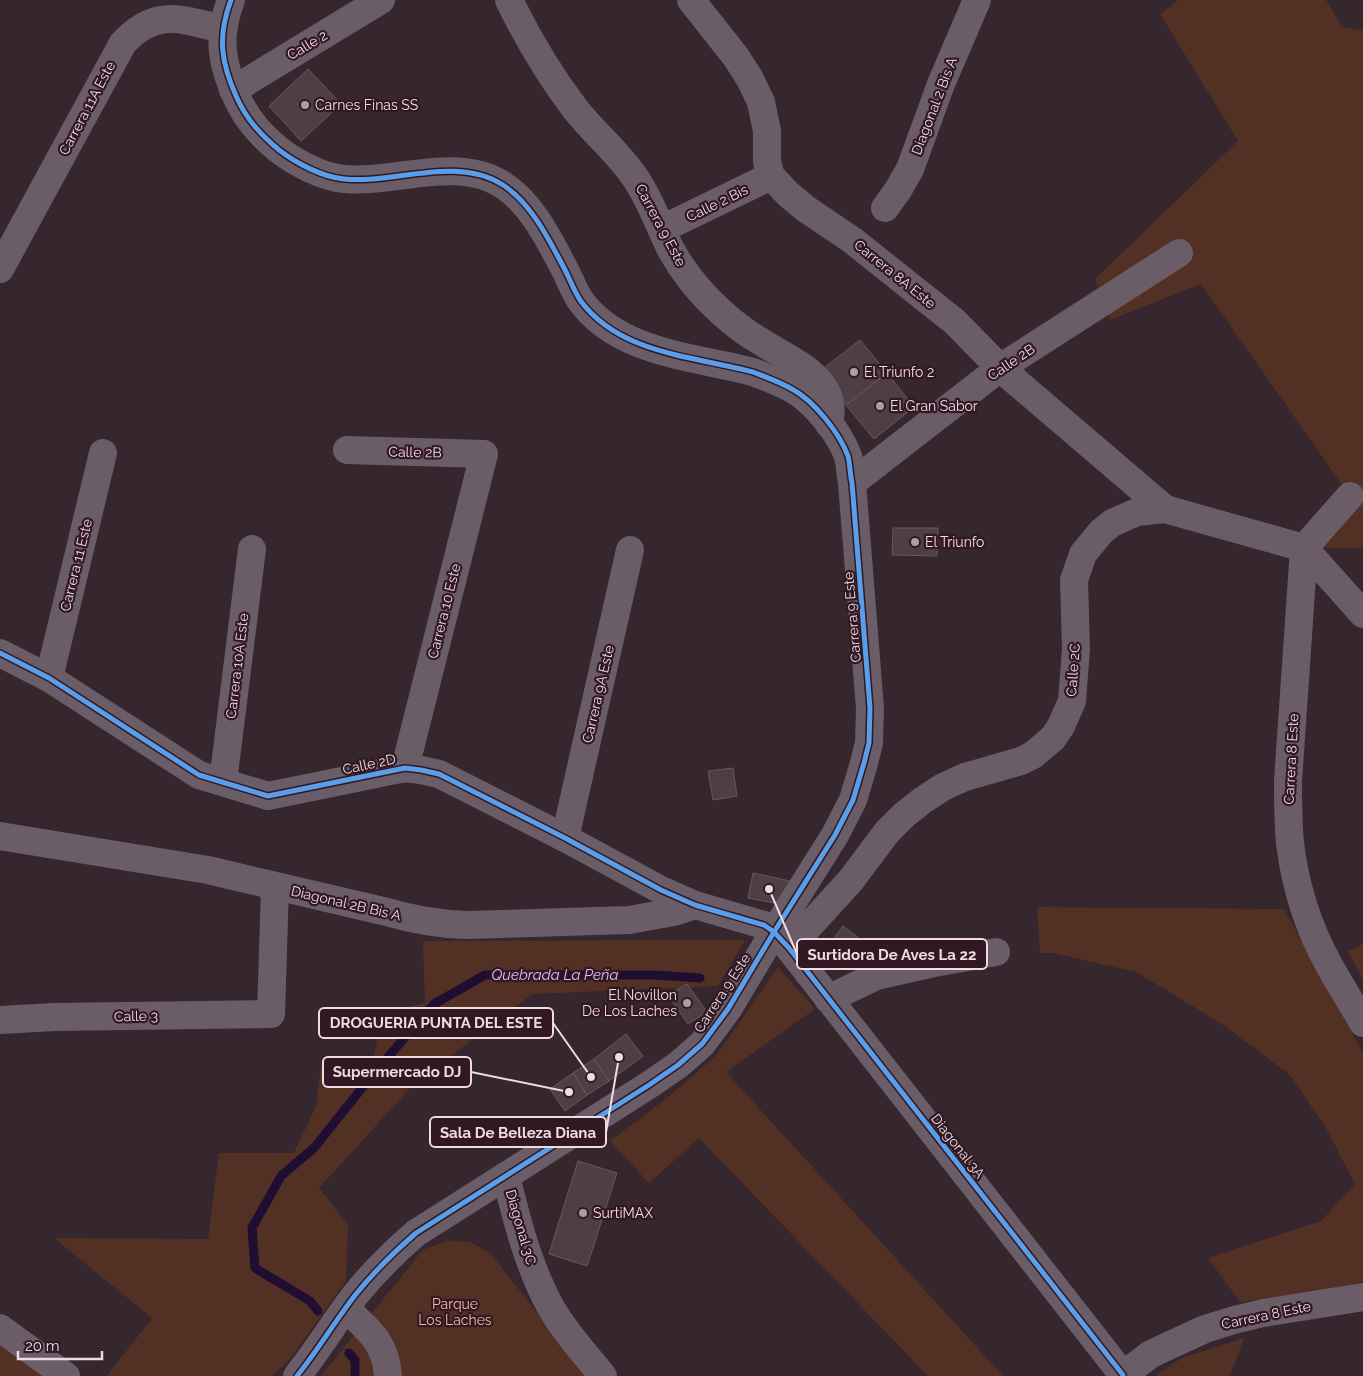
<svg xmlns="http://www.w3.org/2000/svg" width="1363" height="1376" viewBox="0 0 1363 1376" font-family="Raleway,sans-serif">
<rect width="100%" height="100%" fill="#36272e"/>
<g fill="#533024">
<polygon points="1178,0 1326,0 1342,27 1363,31 1363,546 1361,548 1304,548 1350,496 1201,284 1110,320 1095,279 1238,141 1160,14"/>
<polygon points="1037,907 1284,909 1341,1012 1363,1054 1363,1282 1331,1289 1240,1302 1208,1258 1321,1221 1355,1184 1326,1128 1290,1075 1219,1022 1136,972 1053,953 1040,953"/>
<polygon points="745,940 718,986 532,994 413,1085 319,1188 348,1225 346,1281 290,1359 272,1376 107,1376 152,1318 54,1238 208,1239 219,1153 294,1153 316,1106 321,1065 372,1064 383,1013 425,1003 423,941"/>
<polygon points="1363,944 1363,980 1348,951"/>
<polygon points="778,967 815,1009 726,1072 1003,1376 928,1376 699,1138 649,1183 610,1141 667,1098 716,1056"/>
<polygon points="447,1241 470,1242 490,1253 587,1376 321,1376 423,1250"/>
<polygon points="1244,1338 1230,1376 1155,1376 1182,1358"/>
<polygon points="0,1342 52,1376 0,1376"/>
</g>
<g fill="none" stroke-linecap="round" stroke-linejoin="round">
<g stroke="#1f0e32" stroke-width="9">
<polyline points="318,1311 310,1301 255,1268 252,1228 281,1176 314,1148 374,1073 434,1004 485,975 654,975 700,978"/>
<polyline points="349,1353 355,1360 355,1376"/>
</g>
</g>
<g fill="#4d3f43" stroke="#66595c">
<polygon points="308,69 341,104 301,141 269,106"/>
<polygon points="860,340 887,373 846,405 820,371"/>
<polygon points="887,373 914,407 874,439 846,405"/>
<polygon points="893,528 938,528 937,556 892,555"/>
<polygon points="733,768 737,796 713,800 708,771"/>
<polygon points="753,873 790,881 785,905 748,898"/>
<polygon points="843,926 864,942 851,960 830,944"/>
<polygon points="687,984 707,1012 688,1024 668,995"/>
<polygon points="626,1034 643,1056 609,1081 594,1059"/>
<polygon points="594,1059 609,1081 587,1095 573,1073"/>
<polygon points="573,1073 587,1095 565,1111 550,1089"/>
<polygon points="578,1161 617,1173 587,1266 549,1254"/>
</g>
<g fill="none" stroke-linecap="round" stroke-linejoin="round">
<g stroke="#6a5d67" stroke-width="28">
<path d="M231,0C217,37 221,63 237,98C247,120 261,135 279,150C296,163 322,177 344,179C395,184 456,155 503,185C531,203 548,238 563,266C569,277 573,289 580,300C619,354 693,356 753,372C766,377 780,382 792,389C814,401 839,432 848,456C850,464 850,474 852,483L870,708L869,743L864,763L853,800L835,835L774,932L728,1009L702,1044L678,1065L649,1085L416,1233C394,1252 374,1272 356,1294C335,1321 318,1350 297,1376"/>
<path d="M509,0C528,39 550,76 576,110C595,134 619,153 636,179C651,201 659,226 671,250C684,273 701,294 721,312C733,323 746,333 760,341C781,355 810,366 824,388C831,398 832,412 829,424"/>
<polyline points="691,0 736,57 750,79 761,102 767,131 767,162 771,176 788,194 806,209 852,240 955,322 1000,368 1165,509"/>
<polyline points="233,90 381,0"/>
<polyline points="885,208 898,190 910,169 941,84 977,0"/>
<polyline points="662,229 771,176"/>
<path d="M0,269L123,43C156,8 181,19 222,29"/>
<polyline points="347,450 484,454 405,768"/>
<polyline points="852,483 1000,368 1179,253"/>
<path d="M1350,496L1304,548L1288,781C1288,802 1288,822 1290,843C1295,884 1308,927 1328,963C1339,984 1352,1003 1363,1023"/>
<polyline points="1304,548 1363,614"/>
<polyline points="0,653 49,678 199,775 268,796 405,768 421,770 439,774 565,838 661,890 695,905 764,925 774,932 789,948 1123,1375"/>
<polyline points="49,678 103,453"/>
<polyline points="223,782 252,549"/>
<path d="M0,836L208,870L387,912C414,920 438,924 466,925L629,920L674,912L695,905"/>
<polyline points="565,838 630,550"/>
<polyline points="789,948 851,880 887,832 904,815 923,800 943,787 965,777 1021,761 1033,755 1053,738 1061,726 1072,701 1076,649 1074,580 1083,554 1101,532 1112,523 1137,512 1165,509 1304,548"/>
<polyline points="828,999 876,976 934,963 996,952"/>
<polyline points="0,1020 54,1017 271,1014 275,887"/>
<path d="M506,1176C517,1221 528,1265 550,1306C564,1331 585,1354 603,1376"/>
<path d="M346,1309C369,1330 386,1343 388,1376"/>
<polyline points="0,1328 66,1376"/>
<polyline points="1122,1376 1151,1354 1205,1329 1234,1320 1263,1313 1363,1297"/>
</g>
<g stroke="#311823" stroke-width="8">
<g id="cycleway">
<path d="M231,0C217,37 221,63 237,98C247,120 261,135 279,150C296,163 322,177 344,179C395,184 456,155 503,185C531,203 548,238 563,266C569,277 573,289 580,300C619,354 693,356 753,372C766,377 780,382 792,389C814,401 839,432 848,456C850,464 850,474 852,483L870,708L869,743L864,763L853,800L835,835L774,932L728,1009L702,1044L678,1065L649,1085L416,1233C394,1252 374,1272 356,1294C335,1321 318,1350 297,1376"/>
<polyline points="0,653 49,678 199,775 268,796 405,768 421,770 439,774 565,838 661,890 695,905 764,925 774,932 789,948 1123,1375"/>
</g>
</g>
<use href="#cycleway" stroke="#5a9eea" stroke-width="5"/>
</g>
<g fill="#ae9da4" stroke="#311823" stroke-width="2">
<circle cx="305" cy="105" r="5"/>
<circle cx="854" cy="372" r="5"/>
<circle cx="880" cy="406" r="5"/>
<circle cx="915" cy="542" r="5"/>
<circle cx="687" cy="1003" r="5"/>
<circle cx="583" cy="1213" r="5"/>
</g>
<g text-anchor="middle" stroke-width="4.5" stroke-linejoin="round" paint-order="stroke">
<g font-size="14" fill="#eedce3" stroke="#311823">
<text transform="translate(307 45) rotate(-31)" y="5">Calle 2</text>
<text transform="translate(934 106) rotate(-69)" y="5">Diagonal 2 Bis A</text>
<text transform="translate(87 108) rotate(-62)" y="5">Carrera 11A Este</text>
<text transform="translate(717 203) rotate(-26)" y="5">Calle 2 Bis</text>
<text transform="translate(661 225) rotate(62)" y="5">Carrera 9 Este</text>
<text transform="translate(895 274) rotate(39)" y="5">Carrera 8A Este</text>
<text transform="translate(1011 362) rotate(-34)" y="5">Calle 2B</text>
<text transform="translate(415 452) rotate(1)" y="5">Calle 2B</text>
<text transform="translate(76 565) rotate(-76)" y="5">Carrera 11 Este</text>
<text transform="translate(444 611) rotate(-76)" y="5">Carrera 10 Este</text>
<text transform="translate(852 617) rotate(-95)" y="5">Carrera 9 Este</text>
<text transform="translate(237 666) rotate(-83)" y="5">Carrera 10A Este</text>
<text transform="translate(1073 670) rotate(-86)" y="5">Calle 2C</text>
<text transform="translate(598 694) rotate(-77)" y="5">Carrera 9A Este</text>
<text transform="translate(1291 759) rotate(-87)" y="5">Carrera 8 Este</text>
<text transform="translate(369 764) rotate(-12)" y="5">Calle 2D</text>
<text transform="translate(346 903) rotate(13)" y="5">Diagonal 2B Bis A</text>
<text transform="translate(722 993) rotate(-57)" y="5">Carrera 9 Este</text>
<text transform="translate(136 1016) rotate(-1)" y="5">Calle 3</text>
<text transform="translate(958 1146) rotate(52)" y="5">Diagonal 3A</text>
<text transform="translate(521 1227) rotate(74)" y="5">Diagonal 3C</text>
<text transform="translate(1266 1315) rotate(-12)" y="5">Carrera 8 Este</text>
</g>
<g font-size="14" fill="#eedce3" stroke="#311823" text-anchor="start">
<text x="315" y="110">Carnes Finas SS</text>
<text x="864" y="377">El Triunfo 2</text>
<text x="890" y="411">El Gran Sabor</text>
<text x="925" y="547">El Triunfo</text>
<text x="677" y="1000" text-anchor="end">El Novillon<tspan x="677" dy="16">De Los Laches</tspan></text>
<text x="593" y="1218">SurtiMAX</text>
</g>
<g font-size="14" fill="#f9b8a0" stroke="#311823">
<text x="455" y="1309">Parque<tspan x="455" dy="16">Los Laches</tspan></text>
</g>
<g font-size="15" font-style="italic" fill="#d5bff9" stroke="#311823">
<text x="555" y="980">Quebrada La Peña</text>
</g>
</g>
<path fill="none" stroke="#eedce3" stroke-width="2" d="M769 889L797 954M591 1077L553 1023M569 1092L471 1072M619 1057L606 1132"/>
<g fill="#eedce3" stroke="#311823" stroke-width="2">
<circle cx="769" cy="889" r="5"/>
<circle cx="591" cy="1077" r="5"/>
<circle cx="569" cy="1092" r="5"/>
<circle cx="619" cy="1057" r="5"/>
</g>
<g fill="#311823" stroke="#eedce3" stroke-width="2">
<rect x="797" y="939" width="190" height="30" rx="5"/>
<rect x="319" y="1008" width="234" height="30" rx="5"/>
<rect x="323" y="1057" width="148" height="30" rx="5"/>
<rect x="430" y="1117" width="176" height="30" rx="5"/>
</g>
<g font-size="15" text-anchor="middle" font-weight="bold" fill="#eedce3">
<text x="892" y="960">Surtidora De Aves La 22</text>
<text x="436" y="1028">DROGUERIA PUNTA DEL ESTE</text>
<text x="397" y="1077">Supermercado DJ</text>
<text x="518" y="1138">Sala De Belleza Diana</text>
</g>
<path d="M18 1351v8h84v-8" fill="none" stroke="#eedce3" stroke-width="2.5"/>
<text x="25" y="1351" font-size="15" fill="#eedce3" stroke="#311823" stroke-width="4" paint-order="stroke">20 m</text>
</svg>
